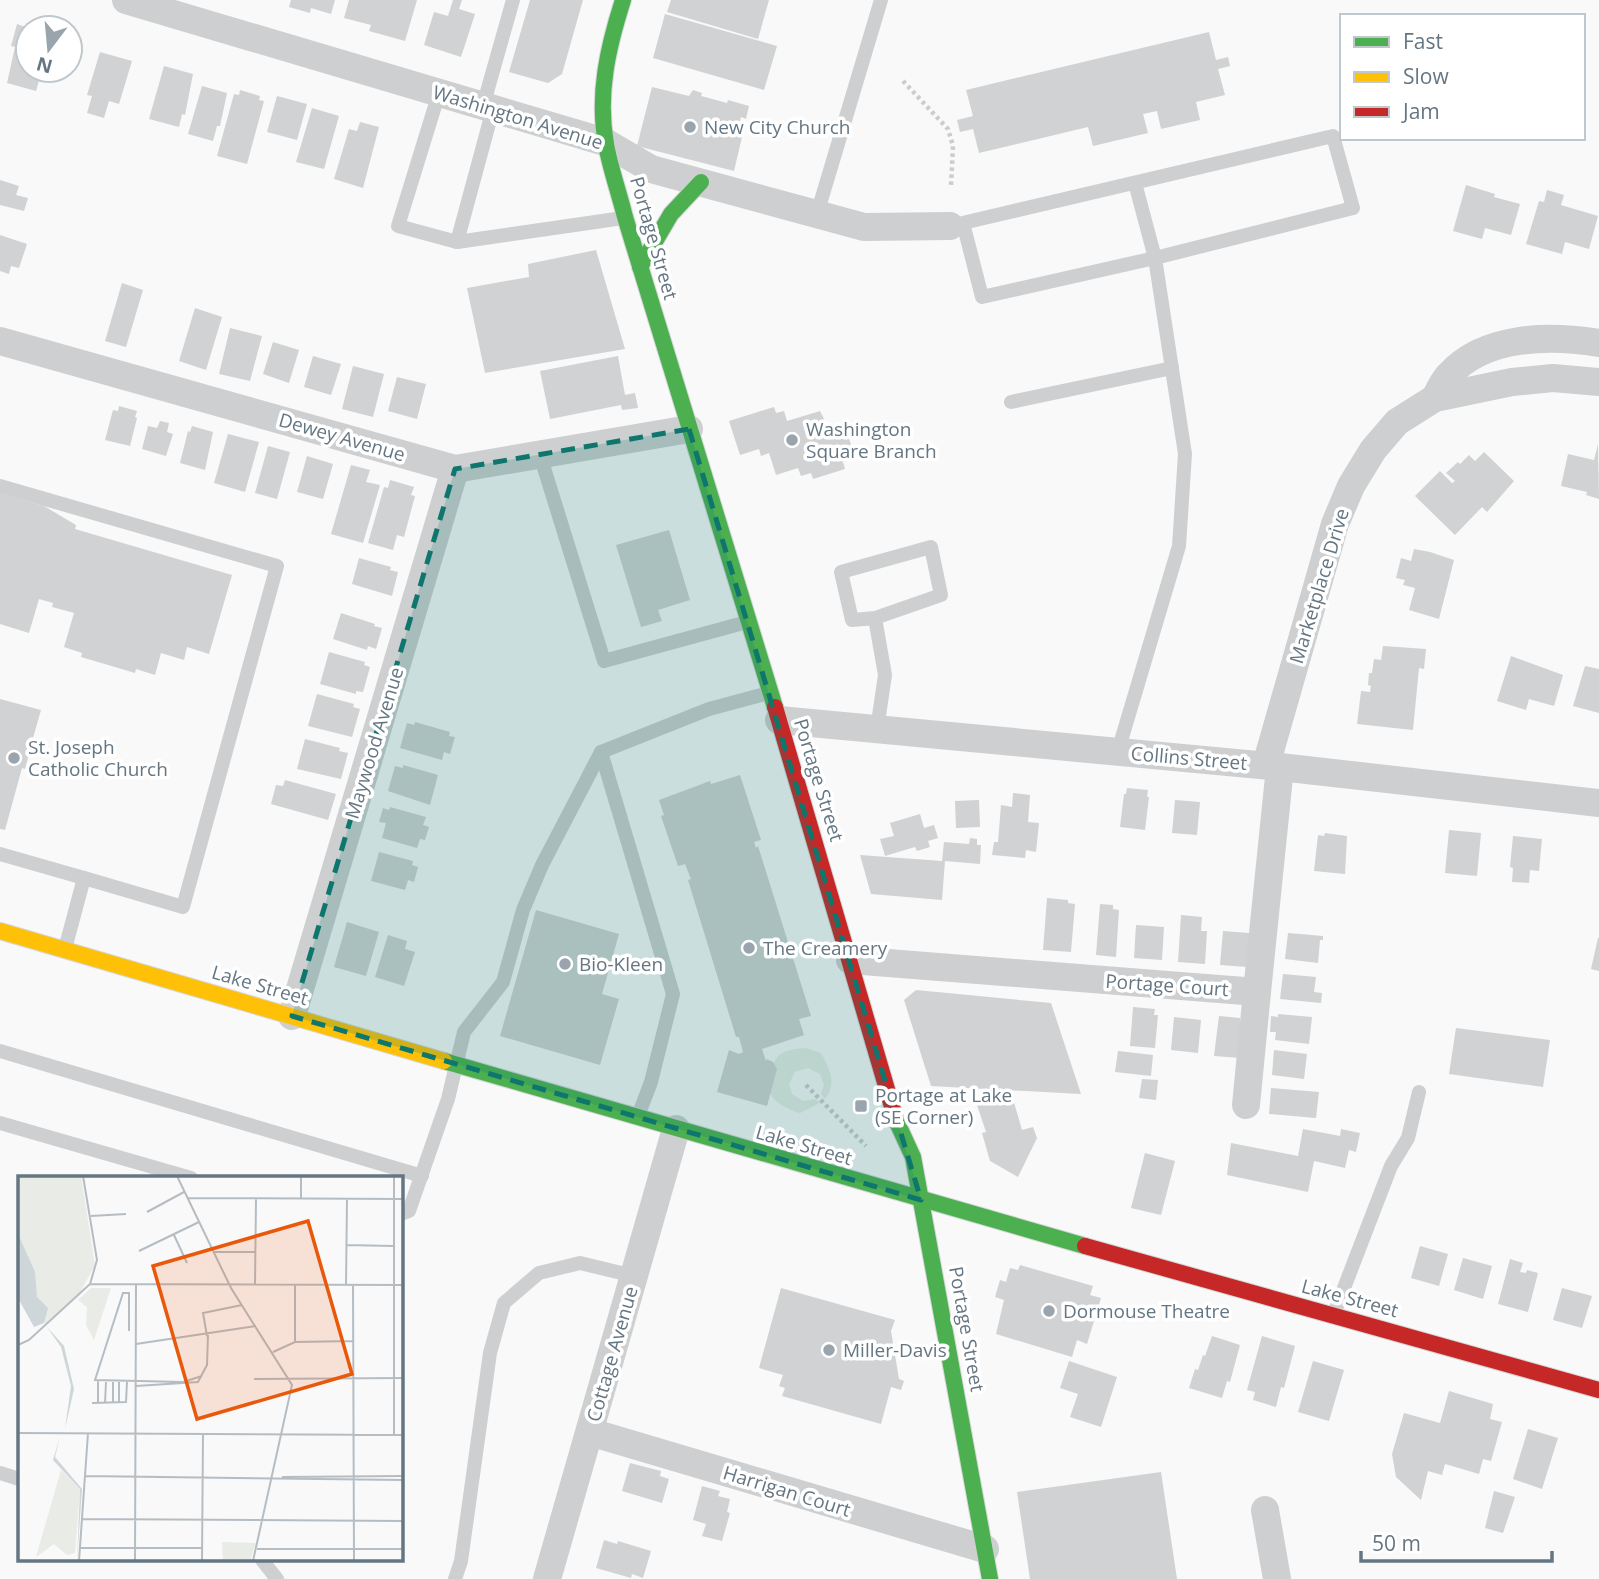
<svg xmlns="http://www.w3.org/2000/svg" width="1599" height="1579" viewBox="0 0 1599 1579" font-family="'Open Sans',sans-serif">
<rect width="100%" height="100%" fill="#f9f9f9"/>
<path fill="#e8ebe6" d="M806,1048L821,1053C829,1068 838,1083 825,1099L821,1094L824,1085L820,1074L808,1068L795,1072L789,1084L792,1094L803,1101L815,1099L820,1103L800,1113C784,1109 771,1100 766,1085C775,1057 775,1050 806,1048Z"/>
<g fill="#d0d2d3">
<polygon points="291,0 335,0 331,14 311,8 310,13 289,7"/>
<polygon points="349,0 417,0 405,41 369,31 371,25 344,18"/>
<polygon points="453,0 462,0 459,9 475,14 461,57 424,45 434,12 448,16"/>
<polygon points="530,0 583,0 562,74 548,83 509,72"/>
<polygon points="671,0 769,0 758,39 667,12"/>
<polygon points="665,14 777,46 764,90 653,58"/>
<polygon points="17,24 28,28 28,70 49,70 46,79 40,77 36,91 7,83 15,47 11,46"/>
<polygon points="1209,32 1216,60 1228,57 1230,66 1218,69 1225,95 1196,102 1200,120 1161,129 1157,111 1143,114 1148,133 1093,146 1088,127 979,153 973,129 960,132 957,120 973,116 966,90"/>
<polygon points="100,52 132,61 119,104 109,101 104,118 87,113 92,96 87,95"/>
<polygon points="164,66 193,74 185,115 182,114 179,127 149,119"/>
<polygon points="202,86 227,93 220,126 217,126 213,141 188,134"/>
<polygon points="652,87 689,96 693,90 702,93 701,96 727,103 728,100 749,106 746,119 741,117 737,136 742,137 734,171 637,146"/>
<polygon points="240,90 260,96 259,100 264,101 247,164 217,156 234,94 239,95"/>
<polygon points="277,96 307,104 297,140 267,132"/>
<polygon points="312,108 339,116 324,169 296,162"/>
<polygon points="360,122 379,127 363,188 334,179 349,129 357,131"/>
<polygon points="0,180 19,186 16,195 28,198 24,211 0,205"/>
<polygon points="1466,185 1495,194 1494,197 1520,204 1511,235 1485,228 1482,239 1453,231"/>
<polygon points="1547,190 1564,195 1561,205 1598,216 1589,249 1565,242 1562,254 1526,244 1539,201 1544,202"/>
<polygon points="0,235 27,244 19,268 11,266 9,274 0,271"/>
<polygon points="596,250 625,349 485,373 467,288 529,277 528,264"/>
<polygon points="122,283 143,290 126,347 105,341"/>
<polygon points="195,308 222,317 206,370 179,361"/>
<polygon points="230,328 262,336 250,381 219,374"/>
<polygon points="273,342 299,350 289,383 263,374"/>
<polygon points="313,356 341,364 331,395 304,387"/>
<polygon points="618,356 625,395 635,393 638,408 622,410 621,405 550,419 540,371"/>
<polygon points="353,366 384,374 373,417 342,409"/>
<polygon points="397,377 426,384 417,419 388,411"/>
<polygon points="119,406 137,411 135,417 137,418 130,446 105,440 113,410 118,411"/>
<polygon points="774,407 776,413 784,411 787,421 820,411 829,429 842,426 843,430 846,430 853,450 850,451 852,460 843,462 845,469 813,479 811,473 801,476 798,468 776,475 769,453 761,456 759,449 740,455 729,421"/>
<polygon points="160,421 169,423 167,432 173,434 166,456 142,449 148,426 157,428"/>
<polygon points="192,426 213,432 205,470 180,463 188,431 190,432"/>
<polygon points="228,434 259,442 245,492 214,483"/>
<polygon points="1598,444 1599,499 1586,495 1587,492 1561,486 1568,454 1594,460"/>
<polygon points="268,446 290,452 277,499 255,493"/>
<polygon points="1484,452 1514,481 1487,512 1482,507 1455,535 1415,496 1440,471 1452,483 1455,481 1446,473 1458,462 1460,464 1469,455 1475,461"/>
<polygon points="307,456 333,464 323,499 297,492"/>
<polygon points="351,465 370,470 366,482 380,485 363,543 331,534"/>
<polygon points="390,480 414,487 411,495 415,496 404,537 397,535 393,550 368,543 384,487 388,488"/>
<polygon points="0,493 44,506 76,525 75,529 232,575 209,654 187,647 184,660 161,653 155,675 136,669 135,673 81,657 82,653 64,647 74,613 52,607 53,603 39,599 29,633 0,624"/>
<polygon points="669,530 690,600 658,610 662,621 641,627 616,545"/>
<polygon points="1414,549 1430,552 1454,560 1439,619 1409,610 1415,588 1403,585 1405,580 1396,578 1401,558 1411,561"/>
<polygon points="359,558 391,567 390,570 398,572 392,596 352,584"/>
<polygon points="341,613 375,624 374,626 382,628 376,649 368,646 367,650 333,639"/>
<polygon points="1383,646 1426,649 1424,669 1419,668 1413,730 1357,724 1361,691 1370,692 1371,686 1368,685 1369,673 1372,673 1374,659 1381,660"/>
<polygon points="329,652 365,662 364,665 370,667 363,692 356,691 356,694 320,684"/>
<polygon points="1511,656 1563,675 1554,706 1529,699 1526,710 1497,701"/>
<polygon points="1585,666 1599,669 1599,713 1573,706"/>
<polygon points="317,694 354,704 353,707 360,709 352,737 308,726"/>
<polygon points="0,699 41,710 33,738 30,737 28,746 31,747 25,769 22,768 5,830 0,829"/>
<polygon points="415,722 450,732 449,736 455,737 450,754 444,752 442,760 400,748 407,723 414,725"/>
<polygon points="305,739 340,748 339,751 348,753 341,779 297,769"/>
<polygon points="403,765 438,775 430,805 388,791 395,766 403,768"/>
<polygon points="740,775 761,840 754,842 756,848 758,846 811,1016 799,1019 804,1035 762,1049 766,1061 767,1059 773,1062 777,1069 767,1106 717,1092 729,1050 739,1054 743,1052 739,1037 736,1037 688,880 691,879 685,864 678,866 661,816 664,815 659,800 710,781 711,784"/>
<polygon points="285,780 336,794 328,820 271,804 276,785 283,786"/>
<polygon points="1127,788 1148,790 1147,797 1149,797 1145,830 1120,827 1124,794 1126,794"/>
<polygon points="1013,793 1030,795 1028,822 1039,823 1036,852 1026,850 1025,858 992,855 994,842 998,842 1001,805 1012,807"/>
<polygon points="979,800 980,827 956,828 955,801"/>
<polygon points="1175,800 1200,802 1197,835 1172,833"/>
<polygon points="390,807 426,817 423,825 429,827 425,840 420,839 417,848 382,838 386,823 379,822 383,808 389,810"/>
<polygon points="920,814 924,828 934,825 938,838 928,841 930,847 917,851 915,847 885,856 880,839 894,836 890,823"/>
<polygon points="1449,830 1481,833 1477,876 1445,873"/>
<polygon points="1325,833 1347,836 1345,874 1314,871 1318,835 1324,836"/>
<polygon points="1513,836 1542,839 1539,871 1530,870 1529,883 1512,882 1513,868 1510,867"/>
<polygon points="970,838 977,839 977,845 981,845 980,864 945,861 942,900 871,894 860,855 942,861 944,842 969,844"/>
<polygon points="379,852 413,861 412,865 418,867 414,882 408,880 405,890 371,881"/>
<polygon points="1047,898 1068,900 1068,903 1075,904 1071,952 1043,950"/>
<polygon points="1100,904 1113,905 1113,909 1119,910 1116,957 1096,955"/>
<polygon points="536,910 619,934 602,994 619,999 600,1065 500,1036"/>
<polygon points="1181,915 1202,917 1201,931 1207,931 1205,964 1178,962"/>
<polygon points="347,922 379,932 366,976 334,967"/>
<polygon points="1136,925 1164,927 1162,960 1134,958"/>
<polygon points="1223,931 1250,933 1247,967 1220,965"/>
<polygon points="1288,933 1323,936 1323,940 1320,940 1318,963 1285,959"/>
<polygon points="388,935 407,941 405,949 415,952 404,986 375,977"/>
<polygon points="1598,938 1599,938 1599,971 1591,969"/>
<polygon points="1283,974 1316,977 1314,992 1322,993 1321,1003 1280,999"/>
<polygon points="916,990 1051,1003 1081,1094 931,1086 904,1000"/>
<polygon points="1133,1007 1155,1009 1154,1015 1158,1015 1155,1048 1130,1046"/>
<polygon points="1278,1014 1312,1017 1309,1044 1275,1040 1276,1032 1270,1032 1271,1016 1278,1017"/>
<polygon points="1219,1016 1240,1018 1240,1023 1243,1023 1240,1058 1214,1056"/>
<polygon points="1174,1017 1201,1020 1198,1053 1171,1050"/>
<polygon points="1456,1028 1550,1040 1543,1087 1449,1074"/>
<polygon points="1274,1050 1307,1054 1304,1079 1272,1075"/>
<polygon points="1118,1051 1153,1055 1151,1076 1115,1072"/>
<polygon points="1142,1079 1158,1080 1156,1100 1139,1098"/>
<polygon points="1271,1088 1319,1092 1316,1118 1269,1114"/>
<polygon points="1011,1092 1022,1130 1033,1127 1037,1138 1018,1177 990,1161 982,1133 986,1132 976,1102"/>
<polygon points="1303,1129 1340,1136 1341,1129 1360,1133 1356,1152 1349,1150 1345,1168 1314,1161 1308,1192 1227,1175 1231,1143 1298,1156"/>
<polygon points="1145,1153 1175,1161 1161,1215 1131,1208"/>
<polygon points="1420,1246 1448,1254 1439,1286 1411,1278"/>
<polygon points="1463,1258 1492,1266 1483,1299 1454,1290"/>
<polygon points="1510,1259 1523,1263 1520,1272 1526,1273 1527,1270 1538,1273 1528,1312 1498,1304"/>
<polygon points="1020,1265 1093,1286 1090,1295 1101,1298 1087,1344 1077,1340 1072,1357 996,1334 1004,1300 995,1297 1000,1280 1006,1282 1010,1268 1018,1270"/>
<polygon points="781,1288 895,1320 891,1331 899,1379 904,1381 901,1390 891,1387 881,1424 782,1396 785,1388 779,1386 783,1375 759,1368"/>
<polygon points="1562,1288 1592,1296 1582,1328 1553,1320"/>
<polygon points="1212,1336 1240,1345 1230,1382 1227,1381 1222,1398 1189,1388 1195,1369 1198,1370 1203,1355 1205,1356"/>
<polygon points="1262,1336 1295,1346 1284,1388 1281,1387 1276,1407 1253,1400 1255,1392 1247,1390"/>
<polygon points="1069,1361 1117,1377 1101,1427 1070,1417 1078,1394 1060,1388"/>
<polygon points="1313,1361 1344,1370 1329,1421 1298,1412"/>
<polygon points="1449,1391 1493,1404 1490,1419 1502,1422 1491,1461 1483,1459 1479,1474 1445,1464 1442,1475 1428,1471 1421,1500 1396,1477 1392,1454 1404,1413 1440,1423"/>
<polygon points="1528,1429 1558,1438 1542,1489 1513,1479"/>
<polygon points="630,1463 661,1471 660,1476 669,1479 662,1503 622,1491"/>
<polygon points="1161,1472 1177,1579 1030,1579 1017,1492"/>
<polygon points="702,1486 720,1491 718,1496 730,1499 727,1512 730,1513 722,1541 702,1536 706,1524 693,1520"/>
<polygon points="1494,1491 1515,1497 1503,1533 1485,1528"/>
<polygon points="604,1540 617,1544 618,1541 651,1551 643,1578 632,1574 631,1578 596,1568"/>
</g>
<g fill="none" stroke-linecap="round" stroke-linejoin="round">
<g stroke="#d5d6d7" stroke-width="18">
<g id="fast">
<path d="M623,0C608,47 597,94 606,144C610,168 619,192 625,217L775,707"/>
<polyline points="640,267 671,214 701,182"/>
<polyline points="444,1061 1085,1246"/>
<polyline points="896,1120 913,1157 990,1579"/>
</g>
</g>
<g stroke="#d5d6d7" stroke-width="18">
<polyline id="slow" points="0,931 444,1061"/>
</g>
<g stroke="#d5d6d7" stroke-width="18">
<g id="jam">
<polyline points="775,707 896,1120"/>
<polyline points="1085,1246 1599,1390"/>
</g>
</g>
<g stroke="#cbcccd" stroke-width="4.5" stroke-dasharray="3.5 3.5" stroke-linecap="butt">
<polyline points="903,81 948,129 953,146 951,186"/>
<polyline points="806,1085 866,1146"/>
</g>
<g stroke="#cecfd0" stroke-width="14">
<polyline points="439,93 398,226 457,242"/>
<polyline points="483,106 513,0"/>
<polyline points="493,109 457,242 623,218"/>
<polyline points="817,214 881,0"/>
<polyline points="950,226 1333,136 1353,208 1155,258 982,297 963,223"/>
<polyline points="1011,402 1172,368"/>
<polyline points="540,455 604,661 747,622"/>
<polyline points="0,486 277,566 183,907 84,878 65,949"/>
<polyline points="875,618 852,620 841,572 931,547 941,595 875,618 885,675 877,729"/>
<polyline points="1118,751 1179,546 1185,454 1155,258 1135,183"/>
<polyline points="601,752 673,994 651,1082 638,1116"/>
<polyline points="0,854 84,878"/>
<polyline points="0,1051 422,1176"/>
<polyline points="0,1123 191,1178"/>
<polyline points="401,1214 409,1211 448,1099 464,1032 503,982 523,910 542,865 601,752 709,709 769,693"/>
<polyline points="1334,1314 1391,1166 1408,1138 1419,1092"/>
<polyline points="0,1473 19,1479"/>
<polyline points="262,1560 277,1579"/>
<polyline points="455,1579 461,1561 490,1353 504,1303 539,1273 580,1263 634,1276"/>
</g>
<g stroke="#cecfd0" stroke-width="28">
<polyline points="126,0 605,142 651,169 864,227 950,226"/>
<polyline points="0,341 455,469 689,429"/>
<path d="M1435,398C1439,391 1443,381 1449,375C1485,335 1550,335 1599,343"/>
<polyline points="779,720 1280,767 1599,803"/>
<polyline points="1266,765 1335,524 1351,486 1373,450 1397,422 1435,398 1512,382 1553,378 1599,382"/>
<polyline points="850,960 1257,992 1280,767"/>
<polyline points="292,1016 455,469"/>
<polyline points="1246,1105 1257,992"/>
<polyline points="590,1432 985,1549"/>
<polyline points="1265,1510 1277,1579"/>
<polyline points="547,1579 676,1129"/>
</g>
<use href="#fast" stroke="#4caf50" stroke-width="16"/>
<use href="#slow" stroke="#ffc107" stroke-width="16"/>
<use href="#jam" stroke="#c62828" stroke-width="16"/>
</g>
<path fill="#0f766e" fill-opacity="0.2" stroke="#0f766e" stroke-width="5" stroke-dasharray="14 9" stroke-linejoin="round" d="M689,429L921,1200L292,1016L455,469Z"/>
<g fill="#99a4ac" stroke="#fff" stroke-width="2.5">
<circle cx="690" cy="127" r="7"/>
<circle cx="792" cy="440" r="7"/>
<circle cx="14" cy="758" r="7"/>
<circle cx="749" cy="948" r="7"/>
<circle cx="565" cy="964" r="7"/>
<rect x="854" y="1099" width="14" height="14" rx="3.5"/>
<circle cx="1049" cy="1311" r="7"/>
<circle cx="829" cy="1350" r="7"/>
</g>
<g text-anchor="middle" stroke-width="7" stroke-linejoin="round" paint-order="stroke">
<g font-size="19" fill="#657683" stroke="#fff">
<text transform="translate(518 117) rotate(17)" y="7">Washington Avenue</text>
<text transform="translate(654 238) rotate(74)" y="7">Portage Street</text>
<text transform="translate(342 437) rotate(16)" y="7">Dewey Avenue</text>
<text transform="translate(1319 586) rotate(-73)" y="7">Marketplace Drive</text>
<text transform="translate(374 743) rotate(-73)" y="7">Maywood Avenue</text>
<text transform="translate(1189 758) rotate(5)" y="7">Collins Street</text>
<text transform="translate(819 780) rotate(73)" y="7">Portage Street</text>
<text transform="translate(260 985) rotate(16)" y="7">Lake Street</text>
<text transform="translate(1167 985) rotate(4)" y="7">Portage Court</text>
<text transform="translate(804 1145) rotate(16)" y="7">Lake Street</text>
<text transform="translate(1350 1298) rotate(15)" y="7">Lake Street</text>
<text transform="translate(967 1329) rotate(80)" y="7">Portage Street</text>
<text transform="translate(612 1354) rotate(-74)" y="7">Cottage Avenue</text>
<text transform="translate(787 1491) rotate(17)" y="7">Harrigan Court</text>
</g>
<g font-size="19" fill="#657683" stroke="#fff" text-anchor="start">
<text x="704" y="134">New City Church</text>
<text x="806" y="436">Washington<tspan x="806" dy="22">Square Branch</tspan></text>
<text x="28" y="754">St. Joseph<tspan x="28" dy="22">Catholic Church</tspan></text>
<text x="763" y="955">The Creamery</text>
<text x="579" y="971">Bio-Kleen</text>
<text x="875" y="1102">Portage at Lake<tspan x="875" dy="22">(SE Corner)</tspan></text>
<text x="1063" y="1318">Dormouse Theatre</text>
<text x="843" y="1357">Miller-Davis</text>
</g>
</g>
<g transform="translate(18 1176)">
<rect width="385" height="385" fill="#f9f9f9"/>
<path d="M0,0H63L77,89L62,117L27,148L0,84ZM73,112H93L76,164L68,149L69,131L60,124ZM43,294L62,313L57,377L49,379L36,368L18,381ZM204,366L238,367L232,385H205Z" fill="#e8ebe6"/>
<path d="M0,58L17,96L19,121L30,132L26,147L16,151L0,122ZM29,151L46,170L56,213L47,253L53,210L43,171ZM42,261L37,281L64,313L59,385L62,313L35,284Z" fill="#ced6d9"/>
<path fill="none" stroke="#b5bdc3" stroke-width="2" d="M65,0L79,84L72,108M159,0L213,112L274,209L235,385M283,0V23M170,22L385,23M129,36L166,16M73,40L108,38M156,59L169,87M328,69L375,70M121,75L181,46M196,76H237M237,108L238,23M328,108L329,24M335,108L336,385M111,155V117H105L77,204L165,206L184,200M189,160L185,137L224,129M277,166V108M118,168L238,150M0,169L11,164L72,108L385,109M255,176L277,166L336,165M236,203L385,202M118,210L180,206L189,189L190,159M74,227L108,226L109,206M80,227V205M87,227L88,206M95,227V206M101,227V206M0,257L385,259M376,259V0M67,300L385,304M264,301L385,300M64,343L385,345M62,372H184M239,373H385M61,385L70,257M117,385L118,108M184,385L185,258"/>
<path fill="#e8590c" fill-opacity="0.15" stroke="#e8590c" stroke-width="3.5" d="M290,45L334,198L179,243L135,90Z"/>
<rect width="385" height="385" fill="none" stroke="#657683" stroke-width="3.5"/>
</g>
<rect x="1340" y="14" width="245" height="126" fill="#ffffff" stroke="#c1c8cd" stroke-width="2"/>
<rect x="1354" y="37" width="35" height="10" fill="#4caf50" stroke="#c1c8cd" stroke-width="2"/>
<text x="1403" y="49" font-size="21" fill="#657683">Fast</text>
<rect x="1354" y="72" width="35" height="10" fill="#ffc107" stroke="#c1c8cd" stroke-width="2"/>
<text x="1403" y="84" font-size="21" fill="#657683">Slow</text>
<rect x="1354" y="107" width="35" height="10" fill="#c62828" stroke="#c1c8cd" stroke-width="2"/>
<text x="1403" y="119" font-size="21" fill="#657683">Jam</text>
<g transform="translate(49 49) rotate(196)"><circle r="33" fill="#ffffff" stroke="#c1c8cd" stroke-width="2"/>
<path d="M0-5L12 26L0 18L-12 26Z" fill="#99a4ac"/>
<text y="-10" font-size="19" font-weight="bold" text-anchor="middle" fill="#657683">N</text>
</g>
<path d="M1361 1551v10h191v-10" fill="none" stroke="#657683" stroke-width="3.5"/>
<text x="1372" y="1551" font-size="21" fill="#657683" stroke="#ffffff" stroke-width="5" paint-order="stroke">50 m</text>
</svg>
